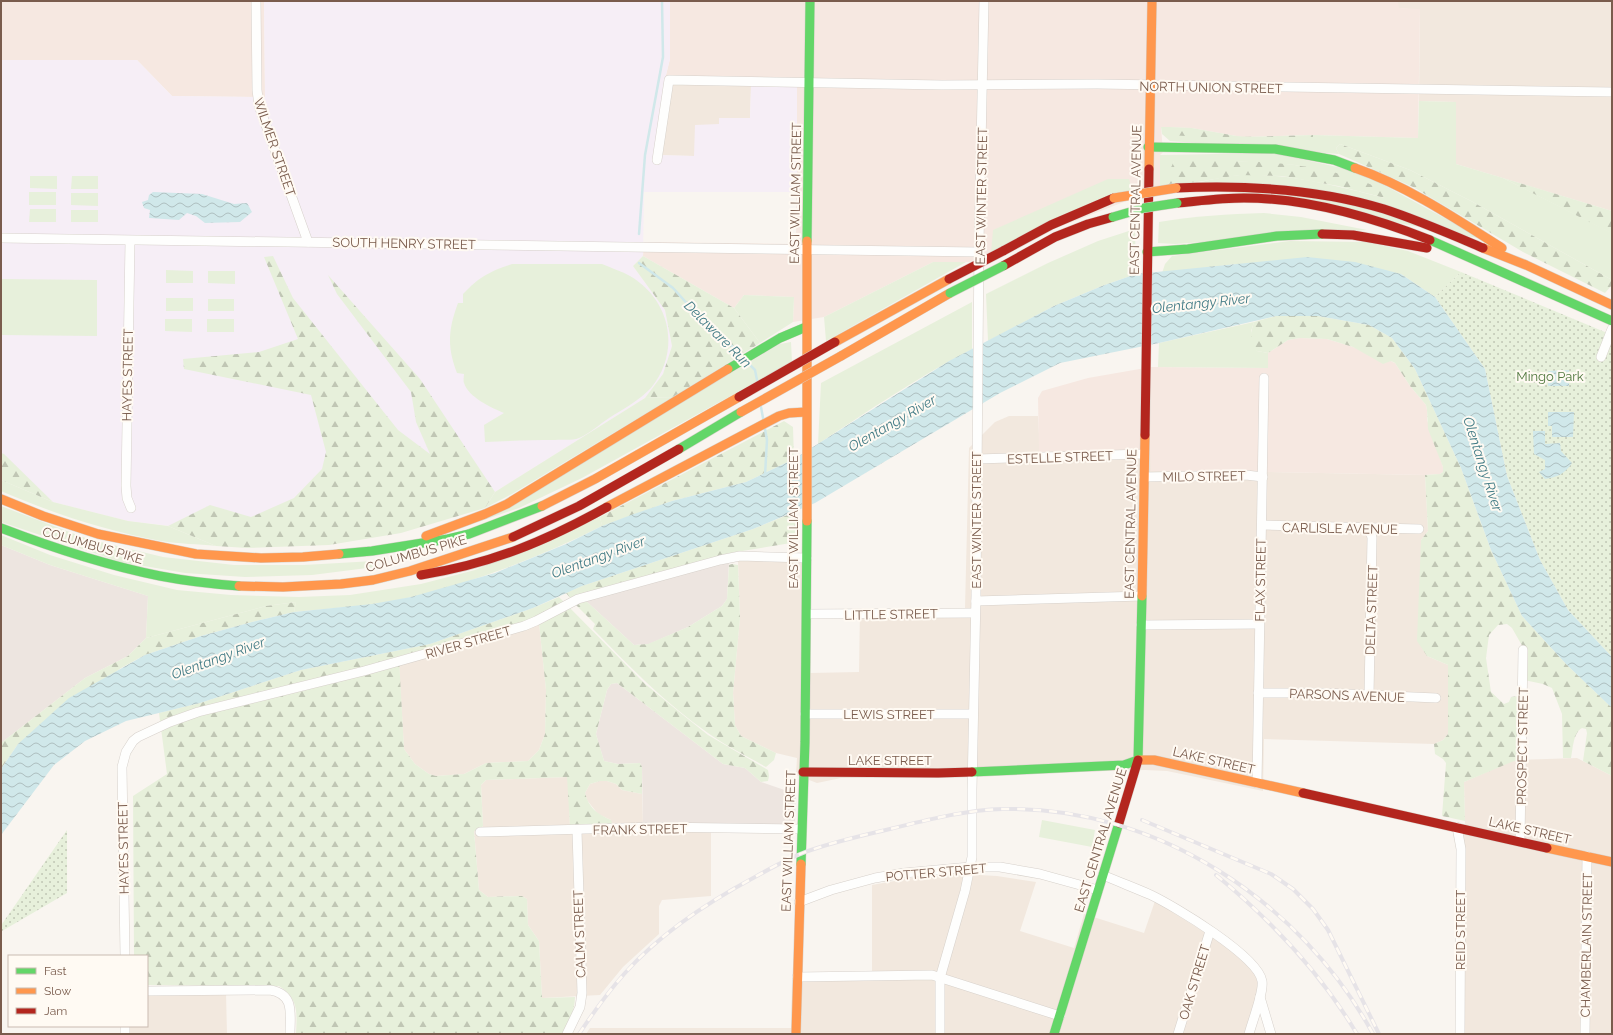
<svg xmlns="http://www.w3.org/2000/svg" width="1613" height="1035" viewBox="0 0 1613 1035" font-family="Raleway,sans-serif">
<defs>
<pattern id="forest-firs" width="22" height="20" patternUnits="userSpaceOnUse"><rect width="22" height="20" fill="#e7f0db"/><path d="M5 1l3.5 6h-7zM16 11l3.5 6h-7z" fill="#c0c6b4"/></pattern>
<pattern id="park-dots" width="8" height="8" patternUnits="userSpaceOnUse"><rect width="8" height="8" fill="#e7f0db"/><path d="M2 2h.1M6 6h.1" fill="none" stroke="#c0c6b4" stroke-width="1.8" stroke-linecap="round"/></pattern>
<pattern id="water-waves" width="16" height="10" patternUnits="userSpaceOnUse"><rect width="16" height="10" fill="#d0e8ea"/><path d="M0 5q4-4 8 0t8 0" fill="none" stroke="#aebfc0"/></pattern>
</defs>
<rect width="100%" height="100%" fill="#f9f5f0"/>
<g fill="#f2e8de">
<polygon points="1398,1 1612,1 1612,211 1456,164 1456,102 1419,101 1420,10 1398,8"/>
<polygon points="664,83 751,86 750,118 720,118 719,124 694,156 654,155"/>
<polygon points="1009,416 1038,416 1040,452 1151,449 1267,472 1425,475 1428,531 1421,540 1427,656 1448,665 1448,734 1443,740 1434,744 1264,739 1263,791 1167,771 1145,770 841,778 817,783 796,775 797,758 776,753 741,736 735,725 733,693 740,618 738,561 811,560 810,673 859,672 860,610 965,608 969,448 995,422"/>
<polygon points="539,623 546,690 545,734 539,750 528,761 486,763 464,774 436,776 429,774 415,764 404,749 399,664"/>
<polygon points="1577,758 1612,776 1612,1034 1456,1034 1457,850 1465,825 1464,782 1514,760"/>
<polygon points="568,777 570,827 611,820 598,814 587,800 585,793 590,784 600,781 607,781 616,784 622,790 642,794 643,824 711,823 711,896 662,900 659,906 659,934 623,967 600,995 542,998 539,941 528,925 527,899 522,896 488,897 479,890 474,830 481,828 483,826 481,785 486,780"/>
<polygon points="961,874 997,876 1036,882 1020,931 1074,948 1084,914 1144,933 1155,901 1231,949 1255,973 1260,987 1246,1034 586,1034 590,1028 791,1028 792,980 872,979 872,885 917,877"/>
<polygon points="226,993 227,1034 129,1034 129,1026 147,1026 147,994"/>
</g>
<g fill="#f6e8e1">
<polygon points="1,1 264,1 265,97 172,96 137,60 1,60"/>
<polygon points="670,1 1398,1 1399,8 1420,9 1418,138 1313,135 1242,137 1192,128 1161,127 1163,152 1160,155 1160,188 969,262 933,262 824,317 793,322 794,297 744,295 734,308 643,256 644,242 796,244 797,88 664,83 670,59"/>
<polygon points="1300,338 1327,339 1353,347 1395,363 1410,386 1426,405 1427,410 1427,420 1443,467 1443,472 1440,474 1425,475 1267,472 1151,471 1150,449 1039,452 1038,398 1042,391 1088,378 1151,367 1267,368 1268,353 1288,340"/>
</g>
<g fill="#ede5e0">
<polygon points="1,545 50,565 148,596 146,638 128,656 85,678 1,743"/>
<polygon points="729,561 727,599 722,606 688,627 649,644 634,645 585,600"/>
<polygon points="617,683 723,764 745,768 761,782 796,794 795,824 643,824 642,767 640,763 618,764 604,761 596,734 607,690 611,684"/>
</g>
<polygon fill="#f6eef6" points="264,1 670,1 670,59 664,83 654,155 694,156 695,125 719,124 719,118 750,118 751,86 797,87 797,192 644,192 643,256 633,266 665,310 672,346 663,374 645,398 495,492 385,526 256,536 128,521 53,502 1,479 1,60 137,60 172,96 265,97"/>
<g fill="#e7f0db">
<polygon points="1419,101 1456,102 1456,164 1503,178 1610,232 1612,231 1612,280 1471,201 1410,170 1340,144 1336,148 1339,154 1170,141 1162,134 1161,127 1170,127 1170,134 1313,139 1313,135 1418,138"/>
<path d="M1274,153L1360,172L1483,239L1192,184C1207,181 1224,176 1240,175C1289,173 1337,186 1385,198L1338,174L1295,165L1234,161H1174L1167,187L1160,188V155Z"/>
<polygon points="30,176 57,176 57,189 30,188"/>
<polygon points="72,176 98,176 98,189 71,189"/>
<polygon points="1108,179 1129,179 1132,190 991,253 993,230"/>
<rect x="29" y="192" width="27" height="13"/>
<polygon points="71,193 98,193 98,206 71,205"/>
<polygon points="30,209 56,209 56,222 29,222"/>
<rect x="71" y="210" width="27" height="12"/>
<path d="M1264,213L1301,217L1367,230L1175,244L1158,243L1159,222C1194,216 1228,214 1264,213Z"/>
<polygon points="1135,229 1136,274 1102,286 1054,306 988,341 986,294 1048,263 1098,241"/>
<polygon points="1290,241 1366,242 1408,251 1461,272 1435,297 1401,274 1236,264 1162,273 1165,264 1172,256"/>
<polygon points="933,262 966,262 826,341 824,317"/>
<path d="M512,264H602C611,268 621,271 630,276C671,300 681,351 651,388C641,399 622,410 609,418C600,424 589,434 579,438C572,441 562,439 555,440C531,440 508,441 485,442L484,425L504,413C492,408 468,397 464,383C463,381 464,376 464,374L457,373C447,347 448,330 458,303H463V294C479,277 490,271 512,264Z"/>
<polygon points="166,270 193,271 193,283 166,283"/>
<polygon points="208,271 235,271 235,284 208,283"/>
<polygon points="1,279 97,280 97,336 1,335"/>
<polygon points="744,295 794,297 793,322 760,343 734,308"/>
<rect x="166" y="298" width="27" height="13"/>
<rect x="208" y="299" width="26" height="12"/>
<path d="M972,302V349C918,377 868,411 818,444L821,383Z"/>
<polygon points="165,319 192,319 192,332 165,331"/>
<rect x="207" y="319" width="27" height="13"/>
<polygon points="1254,322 1251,331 1257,351 1268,353 1268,368 1158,367 1159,343"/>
<polygon points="791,342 792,362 582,478 519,508 478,522 780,344"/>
<polygon points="673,397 512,494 485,508 495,492 645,398"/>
<path d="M1,480L53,502L128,521L168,526L216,546C198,544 179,544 161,541C106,531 52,513 1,491Z"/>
<polygon points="1,506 88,539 163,557 234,565 304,565 374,561 375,567 312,575 245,577 185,573 121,562 1,522"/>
<path d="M600,517L602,526C542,556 478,581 412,597C374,606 333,608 294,612L296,602L266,606L146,638L148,596L50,565L1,545V535L50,555L114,575L177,590L231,595L299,597L350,595L421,584L475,570Z"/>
<polygon points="1042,820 1095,830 1092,847 1039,837"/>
</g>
<g fill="url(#forest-firs)">
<polygon points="1170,127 1192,128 1242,137 1313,135 1313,140 1230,139 1170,135"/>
<polygon points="1340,144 1410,170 1471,201 1612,280 1612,285 1605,293 1523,252 1413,187 1339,154 1336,148"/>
<path d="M1174,161C1245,160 1324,159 1389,193L1385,198L1338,186L1282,176L1239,175L1167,187L1168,174Z"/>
<polygon points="1503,178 1612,211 1612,231 1611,233"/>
<polygon points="273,256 293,298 398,430 430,454 416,422 411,392 337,294 328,275 420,379 495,492 485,508 401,533 329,545 247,548 216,546 168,526 210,505 251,517 294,498 322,469 326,452 311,395 184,369 183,359 259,352 298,339 264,257"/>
<polygon points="643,256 734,308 760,343 673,397 645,398 663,374 672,346 665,310 633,266"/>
<path d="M1276,316H1318L1369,325L1392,338L1415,369L1461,468L1491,550L1522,616L1567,665L1612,708V776L1583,761L1587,733L1586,729L1582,728C1573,733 1573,749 1571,758H1563L1562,714L1552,688L1543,684L1524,680V649L1512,628L1507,624L1498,625L1489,635L1486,658L1491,692L1504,704L1509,702L1511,697L1520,696V760L1514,761L1464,782L1465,821L1442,816L1446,763L1443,759L1435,754L1434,744L1443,740L1448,734V665L1427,656L1417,641L1421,540L1428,531L1425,475L1440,474L1443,472V467L1428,429L1427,410L1426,405L1410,386L1395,363L1391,361L1383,364L1353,347L1327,339L1300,338L1288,340L1268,353L1257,351C1249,340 1250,334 1254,322Z"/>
<polygon points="784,421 793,427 794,459 746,482 672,501 602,526 600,517"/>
<polygon points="1,453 4,454 53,502 1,480"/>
<polygon points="795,512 796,540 791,543 736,552 716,557 572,600 566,593 582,586 753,529"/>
<path d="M732,564L738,565L740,618L733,693L735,725L741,736L776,753L774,760L766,767C747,756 726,746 708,733C665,703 629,666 593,629L595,624L574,603L585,600L634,645L648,644L688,627L722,606L727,599L729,565Z"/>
<path d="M559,597L565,603L542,616L399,658L404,749L415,764L429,774L436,776L464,774L486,763L528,761L539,750L545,734L546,690L539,623L568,606L644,683L678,711L708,735L768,770L769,776L768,781L761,782L745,768L723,764L617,683L611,684L607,690L596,734L604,761L618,764L640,763L642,767V794L622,790L616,784L607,781H600L590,784L585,793C589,808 597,814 611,820L613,825L570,827L567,777L486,780L481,785L483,826L481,828L474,831L479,890L488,897L522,896L527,899L528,925L539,941L542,998L575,997C575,1009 569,1025 562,1034H296C297,1012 299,999 279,986L147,985V956H134L133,796L167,774L159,713L200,703L301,670L430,644L533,608Z"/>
<polygon points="296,602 294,612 252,622 201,636 145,655 121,668 18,744 1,769 1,743 85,678 128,656 146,638 266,606"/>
</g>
<g fill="url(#park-dots)">
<polygon points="1461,272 1612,335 1612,657 1568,610 1540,560 1507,476 1485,369 1435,297"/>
<polygon points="67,830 67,893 2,931 2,924"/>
</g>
<g fill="url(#water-waves)">
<polygon points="153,192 202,194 234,204 247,203 252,212 240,222 205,223 196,216 187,213 179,220 149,218 150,210 144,208 142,202 148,200 149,195"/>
<polygon points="1307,257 1355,262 1401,274 1435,297 1485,369 1507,476 1540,560 1568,610 1612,657 1612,708 1567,665 1522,616 1491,550 1461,468 1415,369 1392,338 1369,325 1318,316 1276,316 1159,343 1060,363 1000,393 815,503 753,529 582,586 533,608 430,644 301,670 200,703 126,721 85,741 54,765 1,835 1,769 18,744 69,698 145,655 201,636 252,622 294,612 372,604 411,597 495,573 566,544 602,526 631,515 672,501 746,482 794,459 949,361 1054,306 1102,286 1136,274"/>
<polygon points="1569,370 1569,386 1548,386 1548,371"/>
<polygon points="1548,412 1574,412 1573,437 1552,437 1552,426 1548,426"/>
<path d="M1533,431H1545V444L1560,443L1561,451L1572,463C1565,474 1557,477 1545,479L1539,472L1545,469V460L1534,454Z"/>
</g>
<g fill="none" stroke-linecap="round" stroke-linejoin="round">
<g stroke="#d0e8ea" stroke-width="2.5">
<polyline points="639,234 645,155 663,57 662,1"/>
<polyline points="639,263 673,288 712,331 736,349 742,355"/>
<polyline points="749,364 755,370 757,380"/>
<polyline points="761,407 763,418"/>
<polyline points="765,429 767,440 765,475"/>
</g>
<g stroke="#d7d1cb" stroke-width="10">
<g id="street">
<polyline points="256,1 257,90 259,106 308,242"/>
<polyline points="657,160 669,80 942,85 1097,84 1612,92"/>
<path d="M1,238C327,244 653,246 979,252"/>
<polyline points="130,241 126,486 127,498 131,508"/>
<polyline points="1601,357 1612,329"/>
<polyline points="977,459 1144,454"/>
<polyline points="1144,477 1246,475 1263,477"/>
<polyline points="1262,525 1419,529"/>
<polyline points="1364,529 1371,533 1372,538 1369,695"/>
<polyline points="976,601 1142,596"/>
<polyline points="807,614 975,613"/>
<polyline points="1141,625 1259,624"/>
<polyline points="1258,693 1324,693 1436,698"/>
<polyline points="805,714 973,714"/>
<polyline points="1257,783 1264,378"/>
<polyline points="1457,827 1461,849 1460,1034"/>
<polyline points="480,832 655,827 801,829"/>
<polyline points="1520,841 1523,650"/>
<path d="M1103,875C1119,882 1135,888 1151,895C1174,906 1258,956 1262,981C1264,992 1252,1022 1249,1034"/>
<polyline points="799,902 831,890 875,878 904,873 970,867 1000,867 1040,874 1098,890"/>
<polyline points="125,956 122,767 126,752 133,741 138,737 170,722 198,712 364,671 524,626 536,621 578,599 720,560 740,556 807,558"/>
<polyline points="797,977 932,975 1060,1016"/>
<path d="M147,991L270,990C295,994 290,1014 290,1034"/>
<polyline points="1260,997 1271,1034"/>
<polyline points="125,1034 125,1026"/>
<polyline points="567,1034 580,1007 582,993 577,831"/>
<polyline points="940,1034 940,978 965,891 972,857 972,790 976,595 979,242 984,1"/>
<polyline points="1178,1034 1210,931"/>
<polyline points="1585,1034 1587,856"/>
</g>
</g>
<g stroke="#d9d2cb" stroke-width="10">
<g id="fast">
<polyline points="1148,147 1275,149 1334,160 1355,168"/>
<polyline points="1430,240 1612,321"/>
<polyline points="807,241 810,1"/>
<polyline points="1147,252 1188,249 1277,236 1322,234"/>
<polyline points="728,369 780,338 806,327"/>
<polyline points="679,449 741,412"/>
<path d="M1,528C53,548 105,565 160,576C186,581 212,584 239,586"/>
<polyline points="339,554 372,551 448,539 469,534 542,506"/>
<polyline points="972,772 1124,765 1138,760 1142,596"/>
<polyline points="801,864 805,742 807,521"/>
<polyline points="1054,1034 1119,823"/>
</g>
</g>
<g stroke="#d9d2cb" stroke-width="10">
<g id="slow">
<path d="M1355,168C1407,186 1455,218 1502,248"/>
<polyline points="1149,169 1152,1"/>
<polyline points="1483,248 1526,265 1612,305"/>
<polyline points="835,342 949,279"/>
<polyline points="841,356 950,293"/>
<polyline points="1,499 43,516 98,534 196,554 261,558 303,557 339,554"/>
<polyline points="542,506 595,479 739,397"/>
<polyline points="607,507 779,416 789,413 806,412"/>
<polyline points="807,521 807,241"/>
<polyline points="426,536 485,514 507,504 728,369"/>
<polyline points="239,586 283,587 341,584 373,580 410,571 513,537"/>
<polyline points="1142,596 1145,435"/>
<polyline points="1138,760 1154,760 1303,793"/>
<polyline points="1547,848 1612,862"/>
<polyline points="796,1034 801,864"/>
</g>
</g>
<g stroke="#d9d2cb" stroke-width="10">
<g id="jam">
<path d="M1176,188C1243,185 1319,189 1384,209C1418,220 1450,234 1483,248"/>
<path d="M1177,203C1199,201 1221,198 1244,198C1307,198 1372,217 1430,240"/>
<polyline points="1322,234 1353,235 1427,248"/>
<polyline points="1003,251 1051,225 1114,198"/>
<polyline points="1003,266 1055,237 1088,224 1113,217"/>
<polyline points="1145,435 1149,169"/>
<polyline points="513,537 579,506 679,449"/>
<path d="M421,575C491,564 546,541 607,507"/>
<polyline points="803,772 938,773 972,772"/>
<polyline points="1303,793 1547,848"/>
<polyline points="1119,823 1138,760"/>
</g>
</g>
<use href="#street" stroke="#fefefd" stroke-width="9"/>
<use href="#fast" stroke="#63d668" stroke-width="9"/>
<use href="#slow" stroke="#ff974d" stroke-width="9"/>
<use href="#jam" stroke="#b3261e" stroke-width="9"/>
<g stroke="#e6e3e7" stroke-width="4">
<g id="rail">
<polyline points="1142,820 1271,874 1293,889 1313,909 1328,930 1379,1034"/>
<path d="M1216,875C1272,921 1320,972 1357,1034"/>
<path d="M579,1034C593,1013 608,992 625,973C661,933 708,902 755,877C773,867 792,856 811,850C837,841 864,835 890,829C927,820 965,810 1003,809C1156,806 1301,901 1373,1034"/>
</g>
</g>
<use href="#rail" stroke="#fffaf3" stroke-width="2.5" stroke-dasharray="8" stroke-linecap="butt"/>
<g stroke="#dad1cc" stroke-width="10" stroke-linecap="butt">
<g id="fast-bridge">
<polyline points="1113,217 1144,208 1177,203"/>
<polyline points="950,293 1003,266"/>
</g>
</g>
<g stroke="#dad1cc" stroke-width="10" stroke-linecap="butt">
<g id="slow-bridge">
<polyline points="1114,198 1176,188"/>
<polyline points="741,412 841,356"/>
</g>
</g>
<g stroke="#dad1cc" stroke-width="10" stroke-linecap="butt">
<g id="jam-bridge">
<polyline points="949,279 1003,251"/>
<polyline points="739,397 835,342"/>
</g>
</g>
<use href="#fast-bridge" stroke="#63d668" stroke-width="9"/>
<use href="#slow-bridge" stroke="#ff974d" stroke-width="9"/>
<use href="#jam-bridge" stroke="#b3261e" stroke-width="9"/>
</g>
<g text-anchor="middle" stroke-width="4" stroke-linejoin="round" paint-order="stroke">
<g font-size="13" fill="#7a5c4d" stroke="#fffaf3">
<text transform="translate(1211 87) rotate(1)" y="5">NORTH UNION STREET</text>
<text transform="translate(275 147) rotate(71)" y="5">WILMER STREET</text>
<text transform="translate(795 193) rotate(-89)" y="5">EAST WILLIAM STREET</text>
<text transform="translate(981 196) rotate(-89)" y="5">EAST WINTER STREET</text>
<text transform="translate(1135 200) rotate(-89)" y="5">EAST CENTRAL AVENUE</text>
<text transform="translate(404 243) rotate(1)" y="5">SOUTH HENRY STREET</text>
<text transform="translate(127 375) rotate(-89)" y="5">HAYES STREET</text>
<text transform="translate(1060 457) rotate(-2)" y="5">ESTELLE STREET</text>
<text transform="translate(1204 476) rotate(-1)" y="5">MILO STREET</text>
<text transform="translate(793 518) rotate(-90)" y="5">EAST WILLIAM STREET</text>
<text transform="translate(976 520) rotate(-90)" y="5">EAST WINTER STREET</text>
<text transform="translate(1130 524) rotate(-89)" y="5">EAST CENTRAL AVENUE</text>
<text transform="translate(1340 528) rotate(1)" y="5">CARLISLE AVENUE</text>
<text transform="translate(93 545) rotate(16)" y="5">COLUMBUS PIKE</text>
<text transform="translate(416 553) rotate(-16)" y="5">COLUMBUS PIKE</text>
<text transform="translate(1260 580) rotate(-89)" y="5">FLAX STREET</text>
<text transform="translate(1371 610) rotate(-88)" y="5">DELTA STREET</text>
<text transform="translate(891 614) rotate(-1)" y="5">LITTLE STREET</text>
<text transform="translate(468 642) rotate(-16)" y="5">RIVER STREET</text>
<text transform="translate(1347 695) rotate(2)" y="5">PARSONS AVENUE</text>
<text x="889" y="719">LEWIS STREET</text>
<text transform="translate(1522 746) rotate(-89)" y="5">PROSPECT STREET</text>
<text x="890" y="765">LAKE STREET</text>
<text transform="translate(1214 760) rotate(13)" y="5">LAKE STREET</text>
<text transform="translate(640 829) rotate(-1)" y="5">FRANK STREET</text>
<text transform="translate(1530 830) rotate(13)" y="5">LAKE STREET</text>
<text transform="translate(1100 840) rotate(-73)" y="5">EAST CENTRAL AVENUE</text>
<text transform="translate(788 841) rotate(-88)" y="5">EAST WILLIAM STREET</text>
<text transform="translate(123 848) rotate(-91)" y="5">HAYES STREET</text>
<text transform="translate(936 872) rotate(-5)" y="5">POTTER STREET</text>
<text transform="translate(1460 930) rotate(-90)" y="5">REID STREET</text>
<text transform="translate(579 934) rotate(-92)" y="5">CALM STREET</text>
<text transform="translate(1586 945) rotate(-89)" y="5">CHAMBERLAIN STREET</text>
<text transform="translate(1194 982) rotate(-73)" y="5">OAK STREET</text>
</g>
<g font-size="13" fill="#537a41" stroke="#fffaf3">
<text x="1550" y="381">Mingo Park</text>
</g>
<g font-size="14" font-style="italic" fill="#437c86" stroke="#fffaf3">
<text transform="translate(1201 303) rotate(-6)" y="5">Olentangy River</text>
<text transform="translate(718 334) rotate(45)" y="5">Delaware Run</text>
<text transform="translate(892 423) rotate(-30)" y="5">Olentangy River</text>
<text transform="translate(1483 464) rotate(72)" y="5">Olentangy River</text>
<text transform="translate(598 557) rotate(-20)" y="5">Olentangy River</text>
<text transform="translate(218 658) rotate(-20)" y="5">Olentangy River</text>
</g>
</g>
<rect width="1613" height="1035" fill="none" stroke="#7a5c4d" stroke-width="4"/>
<rect x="8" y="955" width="140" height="72" fill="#fffaf3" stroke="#cabbb1"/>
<rect x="16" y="968" width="20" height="6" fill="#63d668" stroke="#cabbb1"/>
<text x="44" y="975" font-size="12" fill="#7a5c4d">Fast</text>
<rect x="16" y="988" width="20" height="6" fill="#ff974d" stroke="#cabbb1"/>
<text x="44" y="995" font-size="12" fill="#7a5c4d">Slow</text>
<rect x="16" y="1008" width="20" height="6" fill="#b3261e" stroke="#cabbb1"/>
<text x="44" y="1015" font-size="12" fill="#7a5c4d">Jam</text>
</svg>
